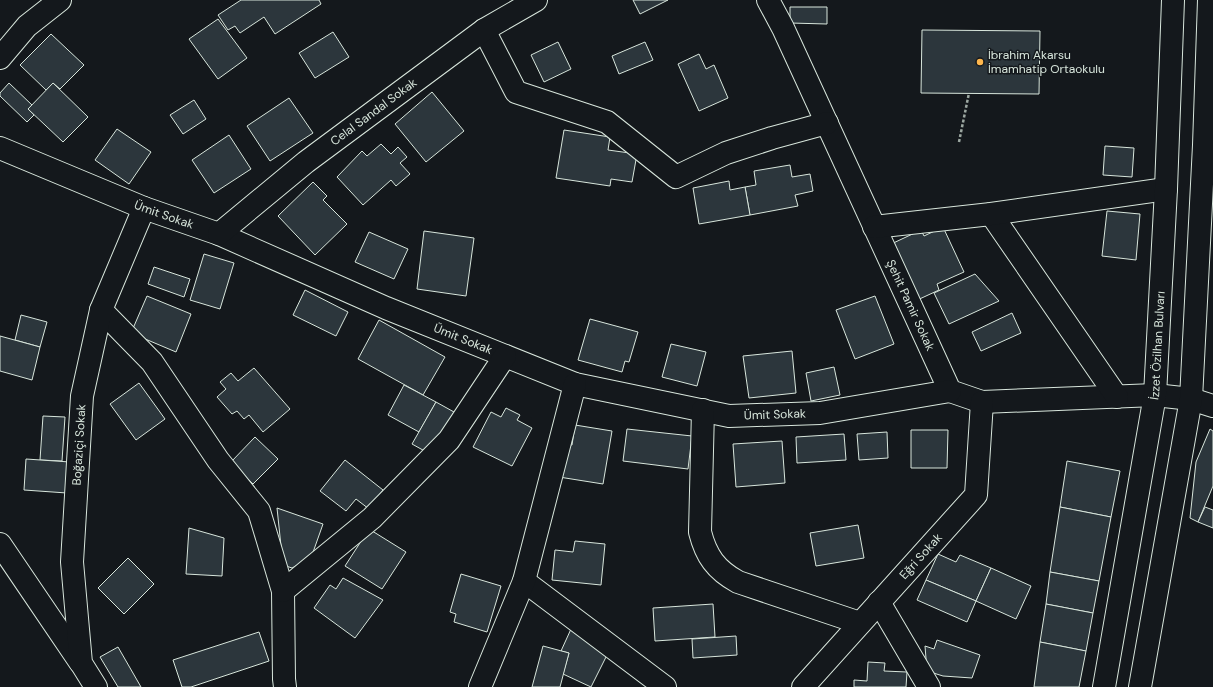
<svg xmlns="http://www.w3.org/2000/svg" width="1213" height="687" viewBox="0 0 1213 687" font-family="'DM Sans',sans-serif">
<rect width="100%" height="100%" fill="#14181c"/>
<g fill="#2c363c" stroke="#d8e6dc">
<polygon points="241,0 319,0 321,4 275,34 264,17 240,33 235,26 228,30 218,15"/>
<polygon points="633,0 668,0 640,14"/>
<polygon points="790,7 827,7 827,24 790,23"/>
<polygon points="218,19 247,58 218,79 189,39"/>
<polygon points="922,30 1040,31 1039,94 921,93"/>
<polygon points="333,32 349,57 315,78 299,53"/>
<polygon points="51,34 84,65 60,89 53,83 46,90 20,65"/>
<polygon points="558,42 571,69 544,82 531,55"/>
<polygon points="645,42 653,60 619,74 612,56"/>
<polygon points="699,54 706,69 714,65 728,98 699,111 678,64"/>
<polygon points="9,83 32,105 28,109 34,115 27,122 0,96 0,93"/>
<polygon points="53,83 88,117 63,142 28,109"/>
<polygon points="432,92 464,131 426,162 395,124"/>
<polygon points="289,98 313,133 270,161 247,126"/>
<polygon points="194,100 206,119 183,134 170,115"/>
<polygon points="117,129 151,152 129,184 95,160"/>
<polygon points="564,130 610,137 608,150 637,154 632,182 611,179 610,186 556,178"/>
<polygon points="229,135 251,169 214,193 192,160"/>
<polygon points="381,144 391,154 398,147 407,157 400,163 410,174 396,186 391,180 363,205 337,177 362,151 367,156"/>
<polygon points="1105,146 1134,148 1132,177 1103,175"/>
<polygon points="790,165 792,177 810,174 813,191 795,195 798,206 750,215 745,187 756,185 754,171"/>
<polygon points="729,181 730,190 745,187 750,215 699,224 693,188"/>
<polygon points="313,182 327,196 323,200 347,224 315,255 278,216"/>
<polygon points="1107,211 1140,214 1136,260 1102,256"/>
<polygon points="943,227 964,272 937,284 939,290 913,302 887,246 921,230 924,236"/>
<polygon points="424,231 474,238 466,296 417,289"/>
<polygon points="369,232 408,249 394,279 355,262"/>
<polygon points="204,254 234,263 220,309 190,300"/>
<polygon points="154,267 190,279 184,297 148,284"/>
<polygon points="975,274 999,301 949,324 934,293"/>
<polygon points="305,290 348,312 336,336 293,315"/>
<polygon points="147,296 191,314 176,352 131,333"/>
<polygon points="875,296 894,344 855,359 836,310"/>
<polygon points="1012,313 1021,333 981,351 972,332"/>
<polygon points="21,315 47,322 40,347 15,340"/>
<polygon points="590,319 638,332 629,362 625,361 622,372 578,360"/>
<polygon points="379,320 445,357 423,395 358,359"/>
<polygon points="0,336 40,347 32,380 0,371"/>
<polygon points="671,344 706,352 697,386 662,377"/>
<polygon points="792,351 796,393 749,398 743,356"/>
<polygon points="834,367 840,395 811,401 806,373"/>
<polygon points="254,368 290,409 263,432 249,415 244,419 237,411 232,414 217,397 226,389 220,382 231,373 238,381"/>
<polygon points="139,383 165,419 136,440 110,404"/>
<polygon points="404,385 436,402 419,432 388,415"/>
<polygon points="436,402 454,412 430,454 412,444"/>
<polygon points="506,408 520,415 517,420 532,428 512,466 473,447 491,412 501,417"/>
<polygon points="43,416 65,417 62,461 40,460"/>
<polygon points="575,425 612,431 603,484 559,477 564,444 572,445"/>
<polygon points="627,429 692,436 688,469 623,461"/>
<polygon points="1210,429 1213,431 1213,486 1198,522 1190,518 1196,462"/>
<polygon points="911,430 948,430 947,468 911,468"/>
<polygon points="887,432 888,458 859,460 857,434"/>
<polygon points="844,434 846,460 797,463 796,437"/>
<polygon points="255,437 278,459 253,484 231,462"/>
<polygon points="782,441 785,483 736,487 733,444"/>
<polygon points="26,459 70,462 67,493 24,490"/>
<polygon points="345,460 383,490 369,509 356,499 346,511 320,491"/>
<polygon points="1067,461 1120,471 1111,517 1060,507"/>
<polygon points="1060,507 1111,517 1099,581 1050,572"/>
<polygon points="1205,507 1213,510 1213,528 1198,522"/>
<polygon points="277,508 323,524 311,558 292,568 283,565"/>
<polygon points="858,525 864,558 816,566 810,533"/>
<polygon points="189,528 224,538 222,576 186,574"/>
<polygon points="369,529 406,552 382,589 345,566"/>
<polygon points="575,541 605,544 601,585 552,580 555,550 573,552"/>
<polygon points="938,554 956,562 960,555 991,568 976,601 926,580"/>
<polygon points="128,558 154,584 124,614 98,588"/>
<polygon points="991,568 1031,586 1016,619 976,601"/>
<polygon points="1050,572 1099,581 1093,613 1046,604"/>
<polygon points="461,574 501,586 487,632 454,622 456,614 450,612"/>
<polygon points="343,578 383,600 355,638 314,608 330,585 336,589"/>
<polygon points="926,580 976,601 967,622 917,600"/>
<polygon points="713,604 715,637 655,641 653,608"/>
<polygon points="1046,604 1093,613 1086,651 1040,642"/>
<polygon points="571,629 610,649 591,687 563,674 569,653 561,651"/>
<polygon points="259,632 269,661 191,687 182,687 173,660"/>
<polygon points="736,636 737,655 693,658 692,639"/>
<polygon points="937,640 980,655 972,678 943,676 927,671 925,646 934,649"/>
<polygon points="1040,642 1086,651 1079,687 1034,687"/>
<polygon points="543,646 569,653 560,687 532,687"/>
<polygon points="118,647 141,687 118,687 100,657"/>
<polygon points="868,662 885,663 884,671 907,672 906,687 854,687 854,680 867,681"/>
</g>
<g fill="none" stroke-linecap="round" stroke-linejoin="round">
<g stroke="#d8e6dc" stroke-width="24">
<g id="minor">
<path id="s1" d="M768,0L783,28L950,391L982,402L1155,395L1191,399L1213,406"/>
<polyline points="484,30 516,92 607,122 676,177 726,153 772,138 827,123"/>
<polyline points="0,58 27,26 60,0"/>
<path id="s2" d="M0,148L144,208L219,234L386,308L575,384L729,416L820,413L950,391"/>
<polyline points="991,214 1117,397"/>
<polyline points="874,227 991,214 1166,189"/>
<path id="s3" d="M219,234L306,162L484,30L536,0"/>
<polyline points="101,310 152,362 218,460 259,511 283,591 284,679 285,687"/>
<path d="M703,410L700,532C706,556 716,570 738,582L860,623"/>
<polyline points="0,544 80,662"/>
<polyline points="524,581 665,687"/>
<polyline points="283,591 372,518 449,440 505,356"/>
<polyline points="879,602 929,687"/>
<path id="s4" d="M96,687L81,663L72,562L82,396L101,310L144,208"/>
<polyline points="480,687 524,581 575,384"/>
<path id="s5" d="M803,687L976,495L982,402"/>
</g>
</g>
<g stroke="#d8e6dc" stroke-width="24">
<g id="major">
<path id="s6" d="M1104,687L1155,395L1166,189L1173,0"/>
<polyline points="1140,687 1191,399 1204,145 1209,0"/>
</g>
</g>
<polyline stroke="#9da8a2" stroke-width="2.5" stroke-dasharray="3 2" stroke-linecap="butt" points="959,142 969,93"/>
<use href="#minor" stroke="#14181c" stroke-width="22"/>
<use href="#major" stroke="#14181c" stroke-width="22"/>
</g>
<circle fill="#ffb74d" stroke="#14181c" stroke-width="1.5" cx="980" cy="62" r="4"/>
<g text-anchor="middle" stroke-width="3" stroke-linejoin="round" paint-order="stroke">
<g font-size="12" fill="#d8e6dc" stroke="#14181c" text-anchor="start">
<text x="988" y="59">İbrahim Akarsu<tspan x="988" dy="14">İmamhatip Ortaokulu</tspan></text>
</g>
<g font-size="12" fill="#d8e6dc" stroke="#14181c">
<text dy="4" stroke="none"><textPath href="#s3" startOffset="197">Celal Sandal Sokak</textPath></text>
<text dy="4" stroke="none"><textPath href="#s2" startOffset="177">Ümit Sokak</textPath></text>
<text dy="4" stroke="none"><textPath href="#s1" startOffset="337">Şehit Pamir Sokak</textPath></text>
<text dy="4" stroke="none"><textPath href="#s2" startOffset="501">Ümit Sokak</textPath></text>
<text dy="4" stroke="none"><textPath href="#s6" startOffset="346">İzzet Özilhan Bulvarı</textPath></text>
<text dy="4" stroke="none"><textPath href="#s2" startOffset="825">Ümit Sokak</textPath></text>
<text dy="4" stroke="none"><textPath href="#s4" startOffset="247">Boğaziçi Sokak</textPath></text>
<text dy="4" stroke="none"><textPath href="#s5" startOffset="176">Eğri Sokak</textPath></text>
</g>
</g>
</svg>
